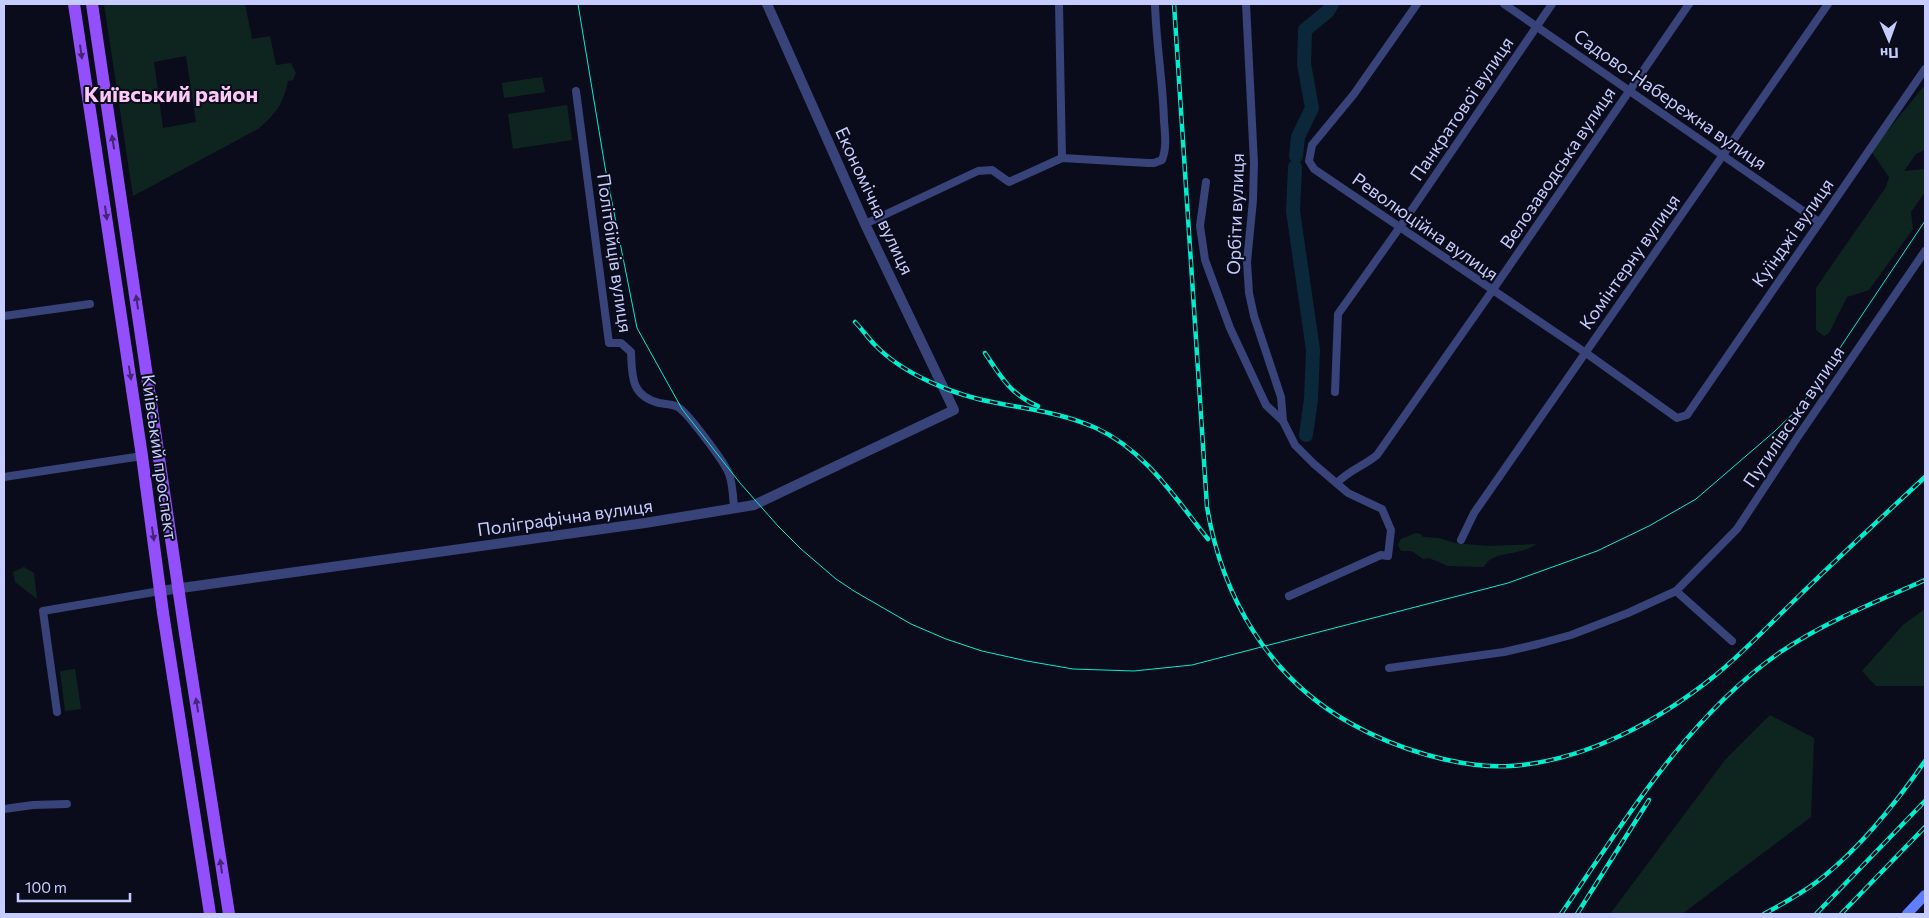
<svg xmlns="http://www.w3.org/2000/svg" width="1929" height="918" viewBox="0 0 1929 918" font-family="Commissioner,sans-serif">
<rect width="100%" height="100%" fill="#0b0c1b"/>
<g fill="#0e251f" fill-rule="evenodd">
<path d="M104,4H245L252,39L270,36L276,65L291,63L296,73L293,80L288,81C283,104 276,114 258,129L133,196ZM186,56L196,122L163,128L154,62Z"/>
<polygon points="542,77 545,92 504,98 502,83"/>
<polygon points="1925,85 1925,150 1916,154 1904,171 1925,169 1925,192 1911,212 1913,229 1869,290 1847,297 1829,333 1824,336 1816,330 1816,288 1886,187 1889,177 1871,151"/>
<polygon points="567,105 572,140 513,149 508,114"/>
<path d="M1416,533L1421,534L1423,537L1439,538L1455,543L1487,546L1536,544C1520,557 1491,550 1484,567L1448,566L1429,558L1423,559L1412,551H1401L1398,545L1401,539Z"/>
<polygon points="24,567 34,573 37,599 15,582 13,572"/>
<polygon points="1925,609 1925,686 1876,686 1862,671 1903,625"/>
<polygon points="75,669 81,709 65,711 60,671"/>
<polygon points="1770,715 1814,738 1811,817 1682,914 1610,914 1725,760"/>
</g>
<g fill="none" stroke-linecap="round" stroke-linejoin="round">
<g stroke="#0b283a" stroke-width="14">
<polyline points="1296,156 1298,137 1312,108 1304,64 1305,30 1328,11 1332,4"/>
<polyline points="1295,167 1293,211 1313,350 1311,399 1306,435"/>
</g>
<g stroke="#374379" stroke-width="8">
<polyline points="1059,4 1062,158"/>
<polyline points="1246,4 1254,163 1253,200 1247,262 1249,293 1254,316 1281,397 1283,421"/>
<polyline points="1417,4 1354,94 1312,145 1309,161 1314,169 1586,353 1677,418 1687,415 1925,69"/>
<polyline points="1504,4 1819,222"/>
<path d="M576,91L609,343H621L631,352C632,377 631,396 659,403C665,404 673,404 678,407C687,412 726,464 729,474C733,485 733,497 734,508"/>
<polyline points="1206,182 1200,226 1205,260 1230,328 1266,405 1283,421 1295,445 1314,464 1348,493 1382,509 1391,530 1388,556 1381,555 1289,596"/>
<path d="M865,224L978,171L992,170L1009,182L1062,158L1148,163H1154L1162,160C1167,148 1165,134 1164,121C1163,82 1156,43 1155,4"/>
<polyline points="4,316 90,304"/>
<polyline points="1335,392 1338,314 1400,227 1552,4"/>
<polyline points="4,477 142,456"/>
<path d="M1337,483C1349,470 1364,466 1377,455L1492,291L1689,4"/>
<polyline points="1461,540 1474,513 1828,4"/>
<polyline points="1676,591 1732,641"/>
<polyline points="1389,668 1504,652 1538,644 1571,635 1628,613 1676,591 1737,529 1799,435 1925,251"/>
<polyline points="57,712 43,611 160,591"/>
<polyline points="4,809 33,805 67,804"/>
</g>
<polyline stroke="#374379" stroke-width="10" points="160,591 645,523 754,505 954,410 865,224 767,4"/>
<polyline stroke="#5f7ffc" stroke-width="10" points="1907,914 1925,895"/>
<g stroke="#944ffc" stroke-width="12">
<polyline points="74,4 142,456 163,613 210,914"/>
<polyline points="92,4 184,627 229,914"/>
</g>
<polyline stroke="#04ecce" stroke-width="1" points="578,4 605,167 637,328 682,409 740,483 778,526 801,549 836,579 854,591 911,624 946,639 982,651 1027,661 1073,669 1134,671 1192,665 1508,583 1597,551 1649,526 1696,499 1775,431 1801,406 1925,221"/>
<g stroke="#04ecce" stroke-width="4.5">
<g id="rail">
<path d="M1174,4L1207,507C1222,597 1269,678 1350,723C1394,748 1459,769 1510,766C1586,761 1659,721 1717,674C1746,650 1773,621 1800,595C1841,555 1883,516 1925,477"/>
<path d="M855,322C862,329 868,338 875,345C904,375 956,396 997,403C1033,410 1062,413 1096,428C1146,451 1175,498 1208,539"/>
<path d="M985,353C1000,376 1012,396 1038,406"/>
<path d="M1561,914C1624,822 1686,718 1779,653C1824,622 1876,602 1925,580"/>
<polyline points="1577,914 1649,800"/>
<path d="M1764,914C1784,903 1805,892 1823,877C1863,845 1896,803 1925,761"/>
<polyline points="1816,914 1925,801"/>
<polyline points="1841,914 1925,827"/>
</g>
</g>
<use href="#rail" stroke="#0b0c1b" stroke-width="2.5" stroke-dasharray="8" stroke-linecap="butt"/>
</g>
<defs><path id="oneway-solid" d="M-6-.8H1V-3.2L6.5 0L1 3.2V.8H-6Z" transform="scale(1.25)"/></defs>
<g fill="#422775">
<use href="#oneway-solid" transform="translate(81 52) rotate(82)"/>
<use href="#oneway-solid" transform="translate(113 142) rotate(-99)"/>
<use href="#oneway-solid" transform="translate(106 213) rotate(82)"/>
<use href="#oneway-solid" transform="translate(137 302) rotate(-98)"/>
<use href="#oneway-solid" transform="translate(130 373) rotate(81)"/>
<use href="#oneway-solid" transform="translate(153 534) rotate(82)"/>
<use href="#oneway-solid" transform="translate(197 705) rotate(-99)"/>
<use href="#oneway-solid" transform="translate(221 866) rotate(-98)"/>
</g>
<g text-anchor="middle" stroke-width="4" stroke-linejoin="round" paint-order="stroke">
<g font-size="18" fill="#c6cdfe" stroke="#0b0c1b">
<text transform="translate(1670 100) rotate(35)" y="6">Садово-Набережна вулиця</text>
<text transform="translate(1462 109) rotate(-56)" y="6">Панкратової вулиця</text>
<text transform="translate(1558 168) rotate(-56)" y="6">Велозаводська вулиця</text>
<text transform="translate(874 201) rotate(65)" y="6">Економічна вулиця</text>
<text transform="translate(1236 214) rotate(-88)" y="6">Орбіти вулиця</text>
<text transform="translate(1425 227) rotate(35)" y="6">Революційна вулиця</text>
<text transform="translate(1793 233) rotate(-55)" y="6">Куїнджі вулиця</text>
<text transform="translate(614 253) rotate(82)" y="6">Політбійців вулиця</text>
<text transform="translate(1630 262) rotate(-55)" y="6">Комінтерну вулиця</text>
<text transform="translate(1794 417) rotate(-56)" y="6">Путилівська вулиця</text>
<text transform="translate(159 457) rotate(82)" y="6">Київський проспект</text>
<text transform="translate(565 518) rotate(-8)" y="6">Поліграфічна вулиця</text>
</g>
<g font-size="22" font-weight="bold" fill="#fec8f7" stroke="#0b0c1b">
<text x="171" y="102">Київський район</text>
</g>
</g>
<rect width="1929" height="918" fill="none" stroke="#c6cdfe" stroke-width="10"/>
<g transform="translate(1889 40) rotate(178)" stroke="#0b0c1b" stroke-width="4" paint-order="stroke">
<path d="M0-4L9 19L0 12L-9 19Z" fill="#c6cdfe"/>
<text y="-8" font-size="14" font-weight="bold" text-anchor="middle" fill="#c6cdfe">Пн</text>
</g>
<path d="M18 893v8h112v-8" fill="none" stroke="#c6cdfe" stroke-width="2.5"/>
<text x="25" y="893" font-size="15" fill="#c6cdfe" stroke="#0b0c1b" stroke-width="4" paint-order="stroke">100 m</text>
</svg>
